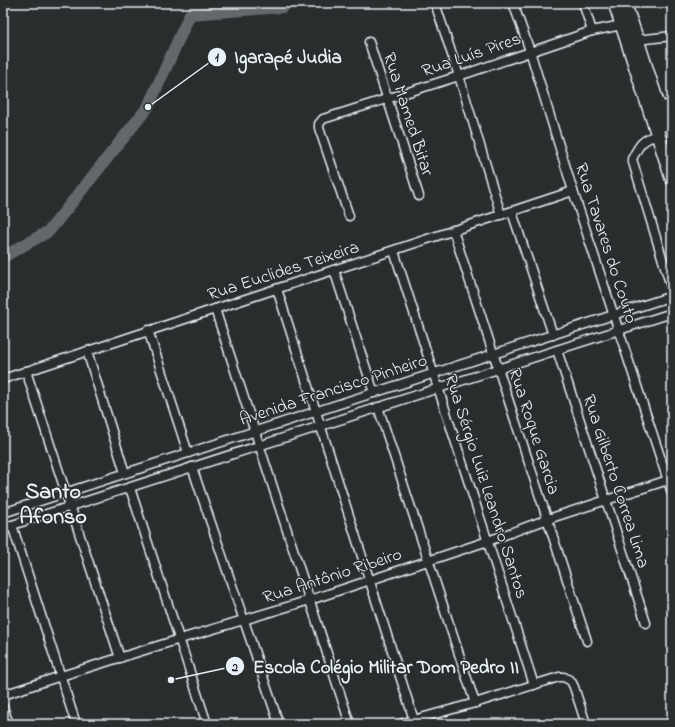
<svg xmlns="http://www.w3.org/2000/svg" width="675" height="727" viewBox="0 0 675 727" font-family="'Indie Flower',sans-serif">
<rect width="100%" height="100%" fill="#2a2d2e"/>
<filter id="ink" filterUnits="userSpaceOnUse"><feTurbulence type="fractalNoise" baseFrequency=".025" numOctaves="2"/><feDisplacementMap in="SourceGraphic" scale="8" xChannelSelector="R" yChannelSelector="G"/><feConvolveMatrix kernelMatrix="1 2 1 2 8 2 1 2 1" color-interpolation-filters="sRGB"/></filter>
<g filter="url(#ink)">
<g fill="none" stroke-linecap="round" stroke-linejoin="round">
<polyline stroke="#63686b" stroke-width="12" points="3,257 49,231 148,107 190,14 283,7 284,3"/>
<g stroke="#e8f1f8" stroke-width="11">
<g id="minor">
<polyline points="435,3 459,76 501,215"/>
<polyline points="513,3 530,51 573,191 672,493"/>
<polyline points="583,3 592,31"/>
<polyline points="637,40 672,36"/>
<polyline points="369,42 419,196"/>
<polyline points="658,107 672,104"/>
<path d="M658,135C642,139 639,145 632,159L672,290"/>
<polyline points="512,212 553,335"/>
<polyline points="349,216 319,128 319,124 323,119 459,76 592,31 622,25"/>
<polyline points="453,230 587,641"/>
<polyline points="394,251 534,685"/>
<polyline points="334,270 374,393"/>
<polyline points="277,289 414,720"/>
<polyline points="215,309 350,724"/>
<polyline points="148,330 188,453"/>
<polyline points="557,350 646,623"/>
<polyline points="87,351 125,473"/>
<polyline points="26,371 120,658"/>
<polyline points="3,379 573,191"/>
<polyline points="378,407 475,703"/>
<polyline points="192,467 279,724"/>
<polyline points="130,488 207,724"/>
<polyline points="3,513 672,296"/>
<polyline points="12,525 76,724"/>
<polyline points="3,528 672,313"/>
<polyline points="3,695 61,676 180,639 310,600 488,541 548,519 668,480"/>
<polyline points="3,707 9,724"/>
<polyline points="399,724 475,703 559,677 564,677 571,681 574,687 586,724"/>
</g>
</g>
<g stroke="#e8f1f8" stroke-width="16">
<g id="trunk">
<polyline points="615,3 672,178"/>
<polyline points="624,3 637,40 664,124"/>
</g>
</g>
<use href="#minor" stroke="#2a2d2e" stroke-width="8"/>
<use href="#trunk" stroke="#2a2d2e" stroke-width="13"/>
</g>
</g>
<g text-anchor="middle" stroke-width="3" stroke-linejoin="round" paint-order="stroke">
<g font-size="18" fill="#e8f1f8" stroke="#2a2d2e">
<text transform="translate(471 54) rotate(-19)" y="6">Rua Luís Pires</text>
<text transform="translate(409 114) rotate(72)" y="6">Rua Mamed Bitar</text>
<text transform="translate(607 243) rotate(72)" y="6">Rua Tavares do Couto</text>
<text transform="translate(283 270) rotate(-18)" y="6">Rua Euclides Teixeira</text>
<text transform="translate(333 389) rotate(-18)" y="6">Avenida Francisco Pinheiro</text>
<text transform="translate(535 431) rotate(72)" y="6">Rua Roque Garcia</text>
<text transform="translate(617 481) rotate(72)" y="6">Rua Gilberto Correa Lima</text>
<text transform="translate(487 486) rotate(72)" y="6">Rua Sérgio Luiz Leandro Santos</text>
<text transform="translate(332 575) rotate(-18)" y="6">Rua Antônio Ribeiro</text>
</g>
<g font-size="22" font-weight="bold" fill="#e8f1f8" stroke="#2a2d2e">
<text x="53" y="498">Santo<tspan x="53" dy="25">Afonso</tspan></text>
</g>
</g>
<path fill="none" stroke="#e8f1f8" stroke-width="1.5" d="M148 107L217 57M171 680L235 666"/>
<g fill="#e8f1f8" stroke="#2a2d2e" stroke-width="1.5">
<circle cx="148" cy="107" r="4"/>
<circle cx="171" cy="680" r="4"/>
<circle cx="217" cy="57" r="10"/>
<circle cx="235" cy="666" r="10"/>
</g>
<g font-size="12" text-anchor="middle" font-weight="bold" fill="#111">
<text x="217" y="61">1</text>
<text x="235" y="671">2</text>
</g>
<g font-size="19" text-anchor="middle" font-weight="bold" fill="#e8f1f8" stroke="#2a2d2e" stroke-width="3" stroke-linejoin="round" paint-order="stroke">
<text x="288" y="63">Igarapé Judia</text>
<text x="386" y="673">Escola Colégio Militar Dom Pedro II</text>
</g>
<rect width="675" height="727" fill="none" stroke="#2a2d2e" stroke-width="16"/>
<rect x="8" y="8" width="659" height="711" fill="none" stroke="#e8f1f8" stroke-width="1.5" filter="url(#ink)"/>
</svg>
